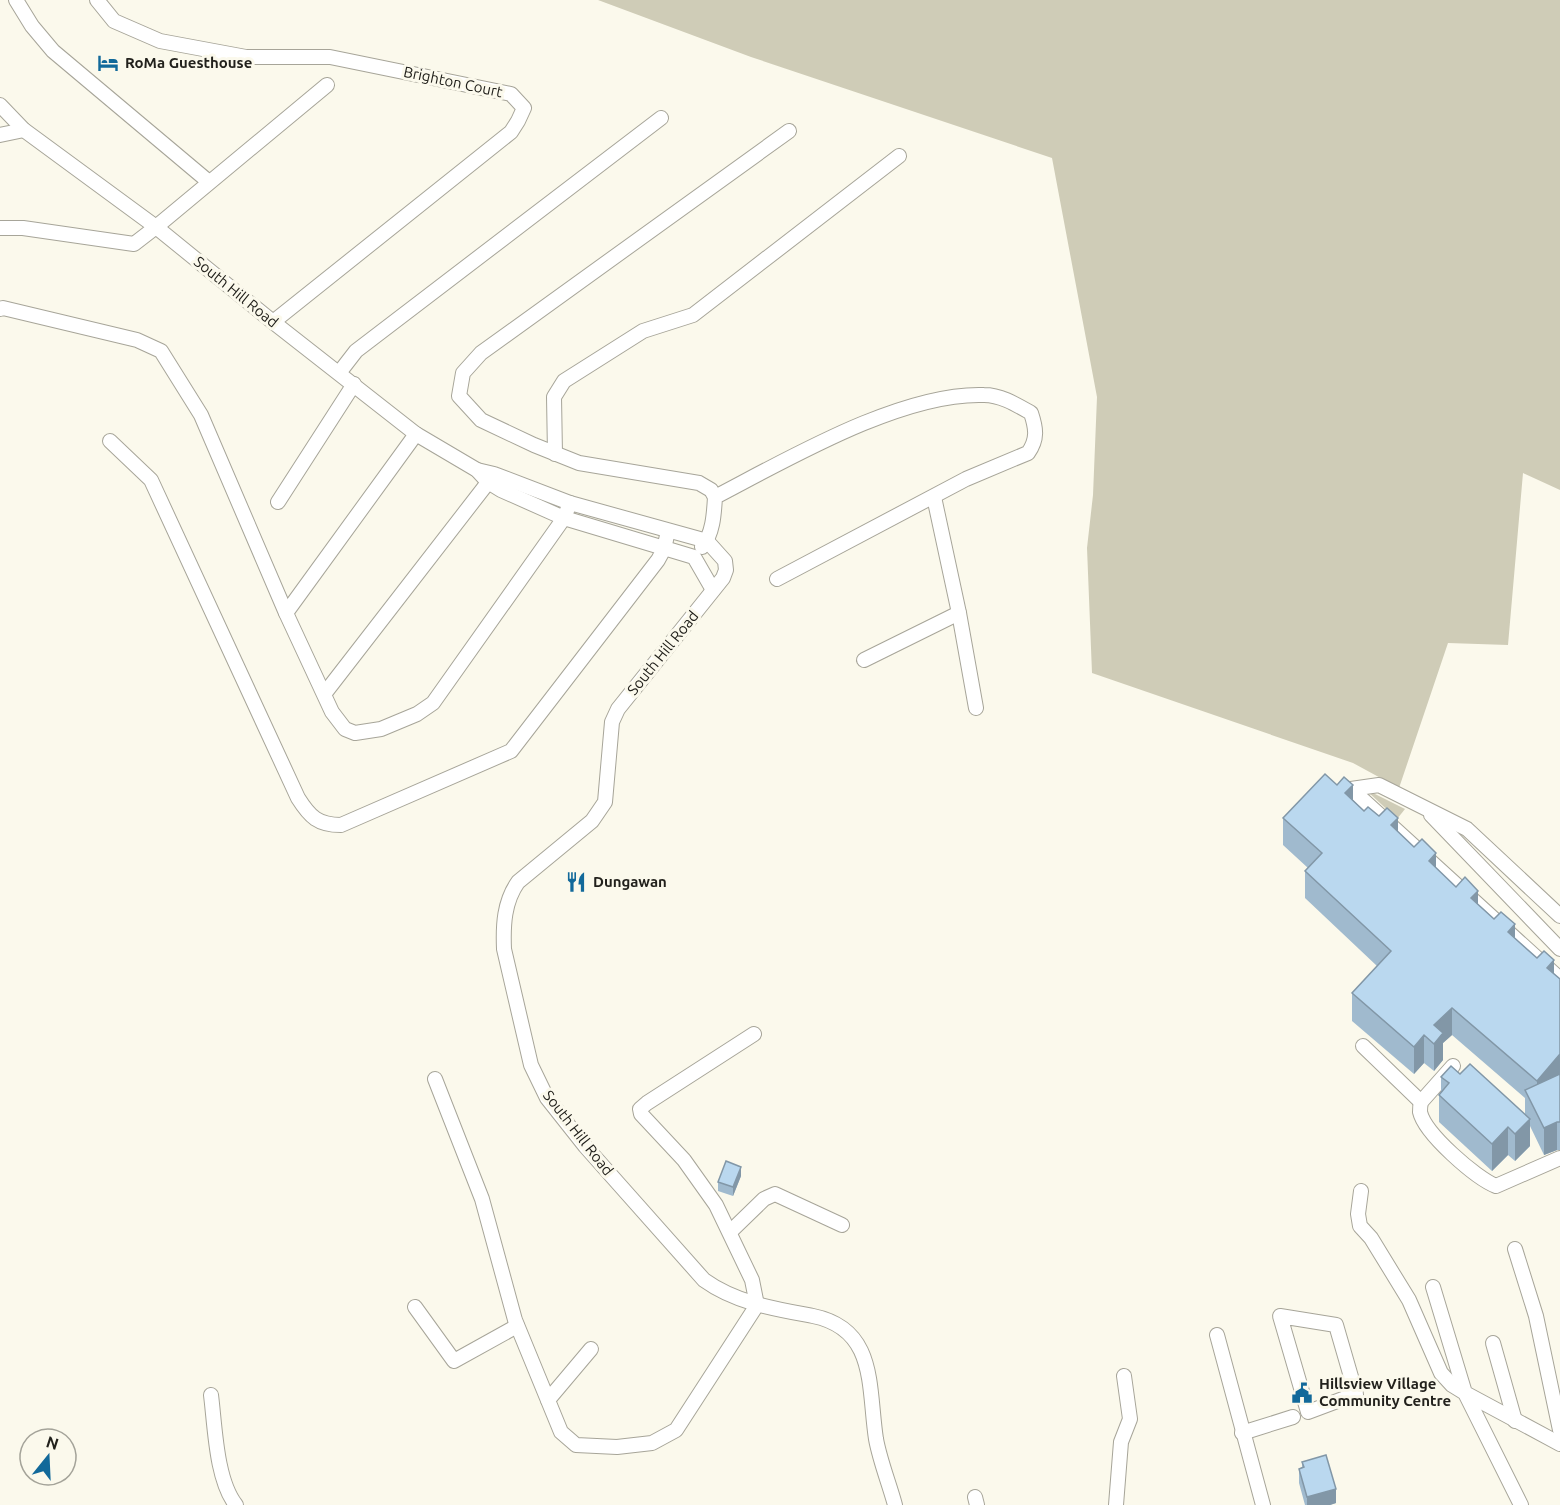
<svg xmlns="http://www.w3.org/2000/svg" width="1560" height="1505" viewBox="0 0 1560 1505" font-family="Ubuntu,sans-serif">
<rect width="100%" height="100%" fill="#fbf9ec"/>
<g fill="#cfccb7">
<polygon points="598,0 1560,0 1560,490 1523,473 1508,645 1448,643 1399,788 1353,763 1092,673 1087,548 1093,495 1097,397 1052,158 751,57"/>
<polygon points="1365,789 1405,809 1397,819"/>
</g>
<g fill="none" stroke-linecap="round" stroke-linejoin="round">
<g stroke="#a7a599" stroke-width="16">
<g id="street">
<polyline points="16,0 32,26 53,51 209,182"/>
<polyline points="97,0 114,21 160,41 246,57 330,57 511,94 524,108 518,121 511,132 273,322"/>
<polyline points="0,105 24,130 156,227 273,322 416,434 477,470 488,482 501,490 564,518 694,557 713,590"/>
<polyline points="0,135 24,130"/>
<polyline points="0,228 23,228 134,244 156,227 327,85"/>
<polyline points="0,309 3,308 137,340 161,351 201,415 286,613 332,712 345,729 355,733 381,729 417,714 433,703 564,518 570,503"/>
<polyline points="339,373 356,351 661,118"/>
<path d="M110,441L151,480L298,798C310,817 318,825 341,825L511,751L658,560L664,549L668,531"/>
<polyline points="555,454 554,397 564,381 643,331 693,315 899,156"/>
<path d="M477,470L494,474L570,503L707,541L725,561L726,570L723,578L618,709L612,722L605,802L592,821L518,882C504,902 503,925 504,949L531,1065L547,1098L585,1146L704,1280C736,1303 775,1309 813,1316C877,1329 868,1387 876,1439C880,1461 889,1483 895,1505"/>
<polyline points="715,497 711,490 699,483 579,463 534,445 481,420 459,396 463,373 481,353 789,131"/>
<polyline points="934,497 959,613 976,708"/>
<polyline points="278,502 354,384"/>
<path d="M702,547C713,534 714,514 715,497C788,459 902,392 984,395C1001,395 1017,405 1031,413C1036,428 1038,439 1028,453L966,479L777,579"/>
<polyline points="286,613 416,434"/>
<polyline points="864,660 959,613"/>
<polyline points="325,693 493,476"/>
<polyline points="1351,789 1560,979"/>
<polyline points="1351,789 1379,785 1467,829 1560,916"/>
<polyline points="1431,815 1560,949"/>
<polyline points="1363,1046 1421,1102"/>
<path d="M1453,1066L1421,1102C1420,1106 1420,1109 1420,1112C1425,1134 1476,1178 1496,1186L1560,1158"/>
<polyline points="435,1079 482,1199 515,1320 561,1432 576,1445 617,1447 652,1443 676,1430 757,1305 752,1280 716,1205 684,1160 641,1114 640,1109 647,1103 754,1034"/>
<polyline points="1361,1191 1358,1214 1360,1226 1371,1238 1409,1300 1441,1373 1452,1385 1465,1393 1521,1505"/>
<polyline points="730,1232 764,1199 775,1194 842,1225"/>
<polyline points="1515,1249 1536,1316 1560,1430"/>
<polyline points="1433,1287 1465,1393 1560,1444"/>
<polyline points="415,1307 454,1361 517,1326"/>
<polygon points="1280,1316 1336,1325 1356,1394 1308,1412"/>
<polyline points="1217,1335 1263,1505"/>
<polyline points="1493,1343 1515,1421"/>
<path d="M211,1395C215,1426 216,1480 236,1505"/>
<polyline points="548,1400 591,1349"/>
<polyline points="1242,1433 1293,1417"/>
<polyline points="975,1497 977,1505"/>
<polyline points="1116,1505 1121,1442 1130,1419 1124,1376"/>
</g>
</g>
<use href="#street" stroke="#fff" stroke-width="14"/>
</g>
<g fill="#a0bace">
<polygon points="1353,800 1364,811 1398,832 1456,887 1478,904 1560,979 1560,1150 1557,1150 1544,1155 1530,1126 1530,1146 1515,1161 1508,1155 1492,1171 1439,1122 1439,1095 1441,1092 1441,1077 1460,1074 1525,1115 1525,1098 1452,1035 1443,1043 1443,1060 1434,1071 1424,1063 1414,1074 1352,1021 1352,993 1377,966 1305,898 1305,871 1308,868 1283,845 1283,818"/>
<polygon points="741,1176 733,1196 718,1191 718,1182"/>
<polygon points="1302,1462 1336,1503 1330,1505 1305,1505 1299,1483 1299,1469 1302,1467"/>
</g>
<g fill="#8297a7">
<polygon points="1353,785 1353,813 1345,793"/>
<polygon points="1398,818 1398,845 1391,825"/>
<polygon points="1436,853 1436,880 1429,861"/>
<polygon points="1478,891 1478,918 1471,898"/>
<polygon points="1515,924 1515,952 1508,932"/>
<polygon points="1554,960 1554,988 1547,968"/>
<polygon points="1452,1008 1452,1035 1443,1043 1443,1060 1434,1071 1434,1025"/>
<polygon points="1424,1035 1424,1063 1414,1074 1414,1047"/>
<polygon points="1560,1054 1560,1082 1537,1108 1537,1081"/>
<polygon points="1530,1119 1530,1146 1515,1161 1515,1134"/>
<polygon points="1557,1122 1557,1150 1544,1155 1544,1128"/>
<polygon points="1508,1127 1508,1155 1492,1171 1492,1144"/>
<polygon points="741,1167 741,1176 733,1196 733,1187"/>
<polygon points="1336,1489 1336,1503 1330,1505 1307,1505 1307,1497"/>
</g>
<g fill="#bad8ef" stroke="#8297a7" stroke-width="1.5">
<polygon points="1325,774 1337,785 1344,777 1353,785 1345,793 1364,811 1368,807 1379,816 1387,808 1398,818 1391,825 1414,847 1422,839 1436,853 1429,861 1456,887 1465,877 1478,891 1471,898 1494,919 1501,912 1515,924 1508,932 1519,942 1537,958 1544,951 1554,960 1547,968 1560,979 1560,1054 1537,1081 1452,1008 1434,1025 1443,1033 1434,1044 1424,1035 1414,1047 1352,993 1391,951 1305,871 1322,853 1283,818"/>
<polygon points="1470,1064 1530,1119 1515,1134 1508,1127 1492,1144 1439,1095 1449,1083 1441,1077 1451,1066 1460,1074"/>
<polygon points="1560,1074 1560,1122 1557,1122 1544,1128 1525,1090"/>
<polygon points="726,1161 741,1167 733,1187 718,1182"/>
<polygon points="1326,1455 1336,1489 1307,1497 1299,1469 1304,1467 1302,1462"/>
</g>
<defs>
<g id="hotel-bare" transform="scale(1.62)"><path d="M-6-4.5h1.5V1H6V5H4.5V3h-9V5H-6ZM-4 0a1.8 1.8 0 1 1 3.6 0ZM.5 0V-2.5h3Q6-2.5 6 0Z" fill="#12699a" stroke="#fbf9ec" stroke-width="2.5" paint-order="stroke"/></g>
<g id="restaurant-bare" transform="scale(1.62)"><path d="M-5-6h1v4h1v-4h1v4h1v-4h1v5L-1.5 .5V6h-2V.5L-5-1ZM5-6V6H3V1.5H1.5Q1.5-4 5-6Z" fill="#12699a" stroke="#fbf9ec" stroke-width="2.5" paint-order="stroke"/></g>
<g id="civic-bare" transform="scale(1.62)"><path d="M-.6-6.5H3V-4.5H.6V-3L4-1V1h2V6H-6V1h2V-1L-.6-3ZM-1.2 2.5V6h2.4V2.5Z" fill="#12699a" stroke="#fbf9ec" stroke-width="2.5" paint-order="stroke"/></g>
</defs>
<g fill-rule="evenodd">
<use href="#hotel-bare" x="108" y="63"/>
<use href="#restaurant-bare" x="576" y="882"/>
<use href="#civic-bare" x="1302" y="1393"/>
</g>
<g text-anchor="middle" stroke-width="6" stroke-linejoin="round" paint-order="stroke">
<g font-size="15" font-weight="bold" fill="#22211c" stroke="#fbf9ec" text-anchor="start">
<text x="125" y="68">RoMa Guesthouse</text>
<text x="593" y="887">Dungawan</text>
<text x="1319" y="1389">Hillsview Village<tspan x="1319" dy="17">Community Centre</tspan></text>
</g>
<g font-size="15" fill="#22211c" stroke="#fbf9ec">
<text transform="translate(453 82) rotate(12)" y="5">Brighton Court</text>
<text transform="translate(236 292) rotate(39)" y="5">South Hill Road</text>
<text transform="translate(663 653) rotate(-51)" y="5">South Hill Road</text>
<text transform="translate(578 1133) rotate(52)" y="5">South Hill Road</text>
</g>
</g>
<g transform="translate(48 1457) rotate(18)"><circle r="28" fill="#fbf9ec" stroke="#a4a399" stroke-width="1.5"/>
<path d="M0-4.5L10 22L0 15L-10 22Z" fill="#12699a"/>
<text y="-9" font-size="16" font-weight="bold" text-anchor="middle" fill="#22211c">N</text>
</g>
</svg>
